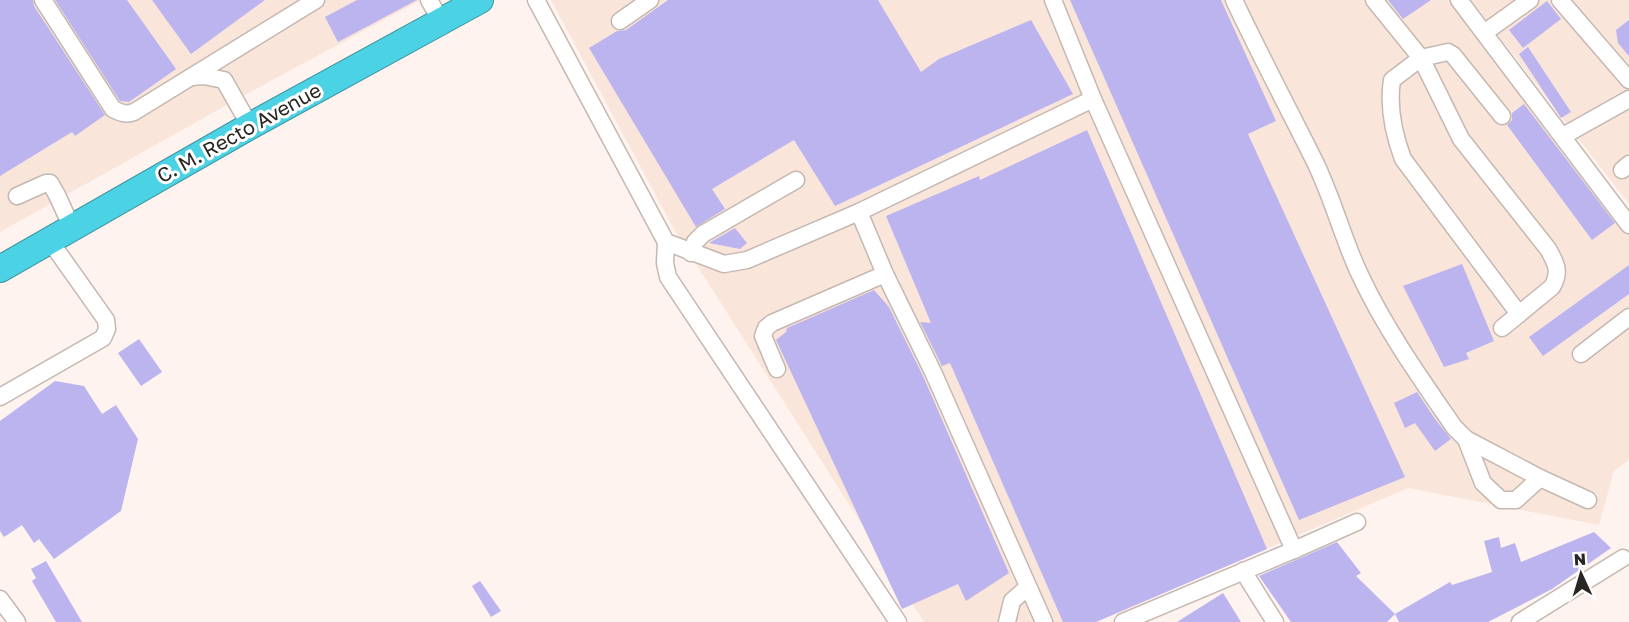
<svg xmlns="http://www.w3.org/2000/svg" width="1629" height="622" viewBox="0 0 1629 622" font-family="'Golos Text',sans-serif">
<rect width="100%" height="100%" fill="#fef3ee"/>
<g fill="#fae5db">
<polygon points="0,0 421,0 243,96 0,232"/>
<polygon points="551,0 1461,0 1629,222 1629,460 1614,471 1599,525 1408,488 1096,622 924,622 675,231"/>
<polygon points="1471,0 1629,0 1629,204"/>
</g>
<g fill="#bcb4ef">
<polygon points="0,0 33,0 34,6 105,115 75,136 72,132 0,176"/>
<polygon points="55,0 127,0 176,69 129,102 120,101"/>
<polygon points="152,0 265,0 191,54"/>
<polygon points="357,0 417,0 338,42 325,17"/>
<polygon points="668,0 878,0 921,72 939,59 1031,20 1073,94 835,206 794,140 712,189 725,209 696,227 589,48 617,31 626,30"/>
<polygon points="1070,0 1221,0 1276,121 1248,134 1405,477 1299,520"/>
<polygon points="1388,0 1431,0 1403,19"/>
<polygon points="1547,1 1561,19 1523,48 1509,30"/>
<polygon points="1629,20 1629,56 1618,43 1616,30"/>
<polygon points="1528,47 1571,112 1561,118 1519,54"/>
<polygon points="1524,104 1615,223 1592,240 1507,125 1512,120 1512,113"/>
<polygon points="1087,130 1267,549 1096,622 1063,622 950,363 942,366 920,322 931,323 886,216 979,176 980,180"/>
<polygon points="735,228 747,243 740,249 709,243"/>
<polygon points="1462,264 1494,341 1466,353 1469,359 1444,367 1403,286"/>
<polygon points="1629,265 1629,294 1543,356 1529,337"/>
<polygon points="874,290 889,307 923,376 1009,573 966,601 958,584 902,609 776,340 786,332 787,328"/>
<polygon points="139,339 162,372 141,386 118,353"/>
<polygon points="55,381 84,386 102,414 116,405 138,439 121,511 54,559 39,539 34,543 22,525 4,537 0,531 0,421"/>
<polygon points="1417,392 1435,419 1451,439 1435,451 1415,423 1405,428 1394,403"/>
<polygon points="1594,532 1611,548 1552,589 1488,622 1399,622 1395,614 1450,582 1452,585 1492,572 1484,541 1499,537 1501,548 1515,543 1521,562"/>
<polygon points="1337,542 1361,573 1356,576 1395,614 1387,622 1291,622 1259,576"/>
<polygon points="46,561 82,622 56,622 32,581 36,578 31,569"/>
<polygon points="480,581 501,611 491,617 472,586"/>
<polygon points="1223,593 1241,622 1177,622"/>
</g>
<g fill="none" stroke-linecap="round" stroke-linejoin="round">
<g stroke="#c5b8b1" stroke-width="19">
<g id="minor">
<path d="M43,0L113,109C121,113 126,115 134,112L316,0"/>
<polyline points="429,0 441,21"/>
<polyline points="536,0 666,242 724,264 747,260 859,212 1093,99 1294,550 1357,522"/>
<polyline points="1053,0 1093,99"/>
<path d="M1234,0C1259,53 1287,106 1313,158C1333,197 1342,238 1361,277C1386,330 1421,379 1454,427L1466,439L1540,478L1588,500"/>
<path d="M1374,0L1421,58L1461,139L1548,249C1556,263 1561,272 1552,287L1502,328"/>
<polyline points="1459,0 1629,225"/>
<polyline points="1560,0 1629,80"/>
<polyline points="620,21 650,0"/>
<polyline points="1484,33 1530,0"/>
<polyline points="191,77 204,76 224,80 250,126"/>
<path d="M1502,116L1453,55L1448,52L1421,58L1392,80C1388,106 1394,135 1403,159L1519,314"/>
<polyline points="1563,136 1629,99"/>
<polyline points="1622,170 1629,164"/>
<polyline points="17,196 46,183 50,183 57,195 72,228"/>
<polyline points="859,212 885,274 933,372 1044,622"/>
<polyline points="666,242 665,263 668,277 898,622"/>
<polyline points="691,253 695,242 703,234 796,180"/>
<polyline points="1581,354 1629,317"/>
<polyline points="777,369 763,336 766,328 772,323 885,274"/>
<polyline points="0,397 103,338 107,329 106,320 50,241"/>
<polyline points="1466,439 1483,483 1501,500 1516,500 1540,478"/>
<polyline points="1243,571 1275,622"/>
<polyline points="0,599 17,622"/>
<polyline points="1007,622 1012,601 1028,587"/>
<polyline points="1123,622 1294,550"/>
<polyline points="1520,622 1623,558"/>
</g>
</g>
<g stroke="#3f95a1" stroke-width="28">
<polyline id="highway" points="0,269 250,126 480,0"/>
</g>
<use href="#minor" stroke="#fff" stroke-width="16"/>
<use href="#highway" stroke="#4bd2e5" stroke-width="26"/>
</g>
<g text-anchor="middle" stroke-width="6" stroke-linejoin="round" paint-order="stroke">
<g font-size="20" fill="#292522" stroke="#fff">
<text transform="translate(239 133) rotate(-29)" y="7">C. M. Recto Avenue</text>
</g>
</g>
<g transform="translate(1581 574) rotate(356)" stroke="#ffffff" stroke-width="4.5" paint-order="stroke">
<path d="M0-4.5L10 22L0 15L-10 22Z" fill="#292522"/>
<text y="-9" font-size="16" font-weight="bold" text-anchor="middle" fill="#292522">N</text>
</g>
</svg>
